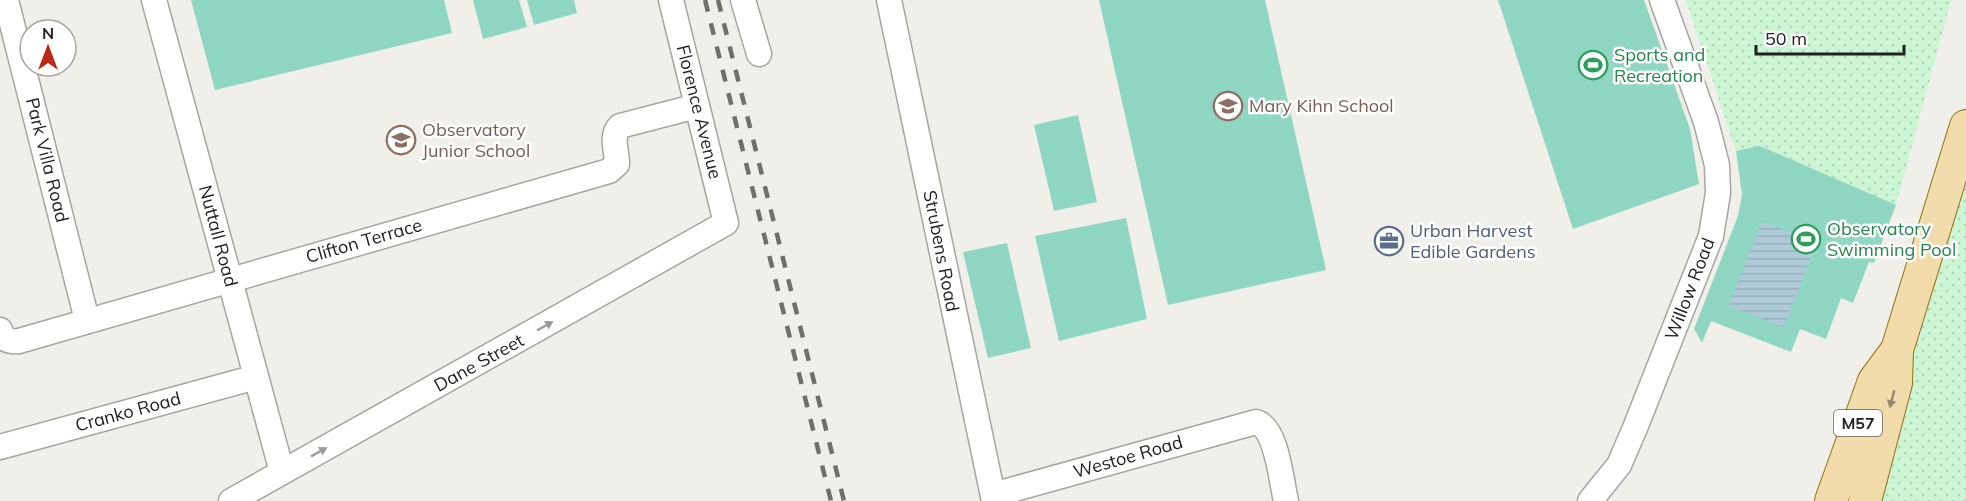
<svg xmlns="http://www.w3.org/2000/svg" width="1966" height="501" viewBox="0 0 1966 501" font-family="Mulish,sans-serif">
<defs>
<pattern id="park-dots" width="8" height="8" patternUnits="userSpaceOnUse" patternTransform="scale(1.5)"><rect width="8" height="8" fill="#ccf5d4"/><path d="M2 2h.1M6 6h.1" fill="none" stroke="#afd2b6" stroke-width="1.8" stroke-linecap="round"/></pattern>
<pattern id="water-rules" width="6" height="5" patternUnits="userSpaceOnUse" patternTransform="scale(1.5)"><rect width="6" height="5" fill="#afcbd9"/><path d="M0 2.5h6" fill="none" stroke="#96aeba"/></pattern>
</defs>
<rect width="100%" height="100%" fill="#f1efe9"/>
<g fill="url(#park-dots)">
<polygon points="1686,0 1951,0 1896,205 1760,146 1736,151"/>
<polygon points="1966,126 1966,501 1865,501"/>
</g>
<g fill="#90d7c3">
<polygon points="191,0 444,0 452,33 215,90"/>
<polygon points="473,0 519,0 527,27 483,39"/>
<polygon points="527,0 574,0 577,13 534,25"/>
<polygon points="1099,0 1265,0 1326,270 1168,305"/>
<polygon points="1498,0 1644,0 1690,129 1699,184 1573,229"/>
<polygon points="1078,115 1097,202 1054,211 1034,125"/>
<polygon points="1760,146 1896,205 1874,263 1869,262 1853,303 1841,298 1826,339 1800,329 1791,352 1711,321 1702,343 1694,329 1738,216 1742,195 1736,151"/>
<polygon points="1126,218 1147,319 1059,341 1035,236"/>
<polygon points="1007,243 1031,348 988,358 963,252"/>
</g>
<polygon fill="url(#water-rules)" points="1762,222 1817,242 1784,327 1728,306"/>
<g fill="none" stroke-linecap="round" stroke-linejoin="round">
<g stroke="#a5a5a5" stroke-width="27">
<g id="minor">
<polyline points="6,0 87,320"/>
<polyline points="154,0 282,472"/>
<polyline points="743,0 759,54"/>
<polyline points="889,0 994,501"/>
<path d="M0,330C4,340 8,342 19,341L609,171L617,164C617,150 610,136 620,126L697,106"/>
<polyline points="0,447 256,377"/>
<path d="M993,495L1256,422C1277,428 1281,480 1286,501"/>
<polyline points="231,501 726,223 671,0"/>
<polyline points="1590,501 1619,465 1635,428 1711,236 1718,193 1717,165 1706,122 1662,0"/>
</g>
</g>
<g stroke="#8e7311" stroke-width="34">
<g id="major">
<polyline points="1831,501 1874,381 1897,350"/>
<polyline points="1865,501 1896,383 1897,350 1966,126"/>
</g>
</g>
<use href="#minor" stroke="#fff" stroke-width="24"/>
<use href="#major" stroke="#f3dcac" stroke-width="32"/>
<g stroke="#6f6f6f" stroke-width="4.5" stroke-dasharray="12 12" stroke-linecap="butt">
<polyline points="705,0 831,501"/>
<polyline points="718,0 844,501"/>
</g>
</g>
<defs><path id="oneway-solid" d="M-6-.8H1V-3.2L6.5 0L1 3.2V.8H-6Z" transform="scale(1.5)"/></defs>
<g fill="#9b9b9b">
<use href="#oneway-solid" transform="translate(545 326) rotate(-29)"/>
<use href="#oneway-solid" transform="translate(319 452) rotate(-29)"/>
</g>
<use fill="#94886d" href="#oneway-solid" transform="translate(1892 399) rotate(105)"/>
<defs>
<g id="stadium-ring" transform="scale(1.5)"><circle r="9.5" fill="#fff" stroke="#2e9e5b" stroke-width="1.5"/><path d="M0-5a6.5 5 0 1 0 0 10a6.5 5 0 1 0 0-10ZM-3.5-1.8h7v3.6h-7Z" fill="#2e9e5b"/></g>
<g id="school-ring" transform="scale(1.5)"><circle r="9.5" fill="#fff" stroke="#8d6e63" stroke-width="1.5"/><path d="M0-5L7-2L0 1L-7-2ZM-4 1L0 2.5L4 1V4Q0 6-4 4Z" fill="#8d6e63"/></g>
<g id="office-ring" transform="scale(1.5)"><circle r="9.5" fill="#fff" stroke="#5c6f8a" stroke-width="1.5"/><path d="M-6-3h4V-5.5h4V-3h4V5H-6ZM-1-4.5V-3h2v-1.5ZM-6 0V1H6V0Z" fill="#5c6f8a"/></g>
</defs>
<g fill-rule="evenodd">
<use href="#stadium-ring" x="1593" y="65"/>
<use href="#school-ring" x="1228" y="106"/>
<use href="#school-ring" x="401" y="140"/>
<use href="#stadium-ring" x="1806" y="239"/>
<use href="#office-ring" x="1389" y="241"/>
</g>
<g text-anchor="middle" stroke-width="5" stroke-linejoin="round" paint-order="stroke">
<rect fill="#fff" stroke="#646464" stroke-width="1.5" x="1834" y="410" width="48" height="26" rx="4.5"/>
<g font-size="16" font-weight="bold" fill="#212121">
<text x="1858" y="429">M57</text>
</g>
<g font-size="18" fill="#27864d" stroke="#fff" text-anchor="start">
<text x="1614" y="61">Sports and<tspan x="1614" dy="21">Recreation</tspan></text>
<text x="1827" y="235">Observatory<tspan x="1827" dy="21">Swimming Pool</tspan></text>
</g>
<g font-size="18" fill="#785e54" stroke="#fff" text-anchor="start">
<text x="1249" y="112">Mary Kihn School</text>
<text x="422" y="136">Observatory<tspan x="422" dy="21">Junior School</tspan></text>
</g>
<g font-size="18" fill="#212121" stroke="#fff">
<text transform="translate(699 112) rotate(76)" y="6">Florence Avenue</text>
<text transform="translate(47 160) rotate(76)" y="6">Park Villa Road</text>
<text transform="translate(218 236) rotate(75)" y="6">Nuttall Road</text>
<text transform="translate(364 241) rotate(-16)" y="6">Clifton Terrace</text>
<text transform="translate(941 251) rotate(79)" y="6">Strubens Road</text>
<text transform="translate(1690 289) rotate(-69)" y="6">Willow Road</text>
<text transform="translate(479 363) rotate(-29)" y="6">Dane Street</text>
<text transform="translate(128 412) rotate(-15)" y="6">Cranko Road</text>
<text transform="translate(1128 457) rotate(-16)" y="6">Westoe Road</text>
</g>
<g font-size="18" fill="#4e5e75" stroke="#fff" text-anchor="start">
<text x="1410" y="237">Urban Harvest<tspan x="1410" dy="21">Edible Gardens</tspan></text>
</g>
</g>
<g transform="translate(48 48)"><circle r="28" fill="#ffffff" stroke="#a6a6a6" stroke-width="1.5"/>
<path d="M0-4.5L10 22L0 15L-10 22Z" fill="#bd2916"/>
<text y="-9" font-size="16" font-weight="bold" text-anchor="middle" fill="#212121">N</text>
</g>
<path d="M1756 45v9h148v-9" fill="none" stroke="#212121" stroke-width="3"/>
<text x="1765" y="45" font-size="18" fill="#212121" stroke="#ffffff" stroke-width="4.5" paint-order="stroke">50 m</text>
</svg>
